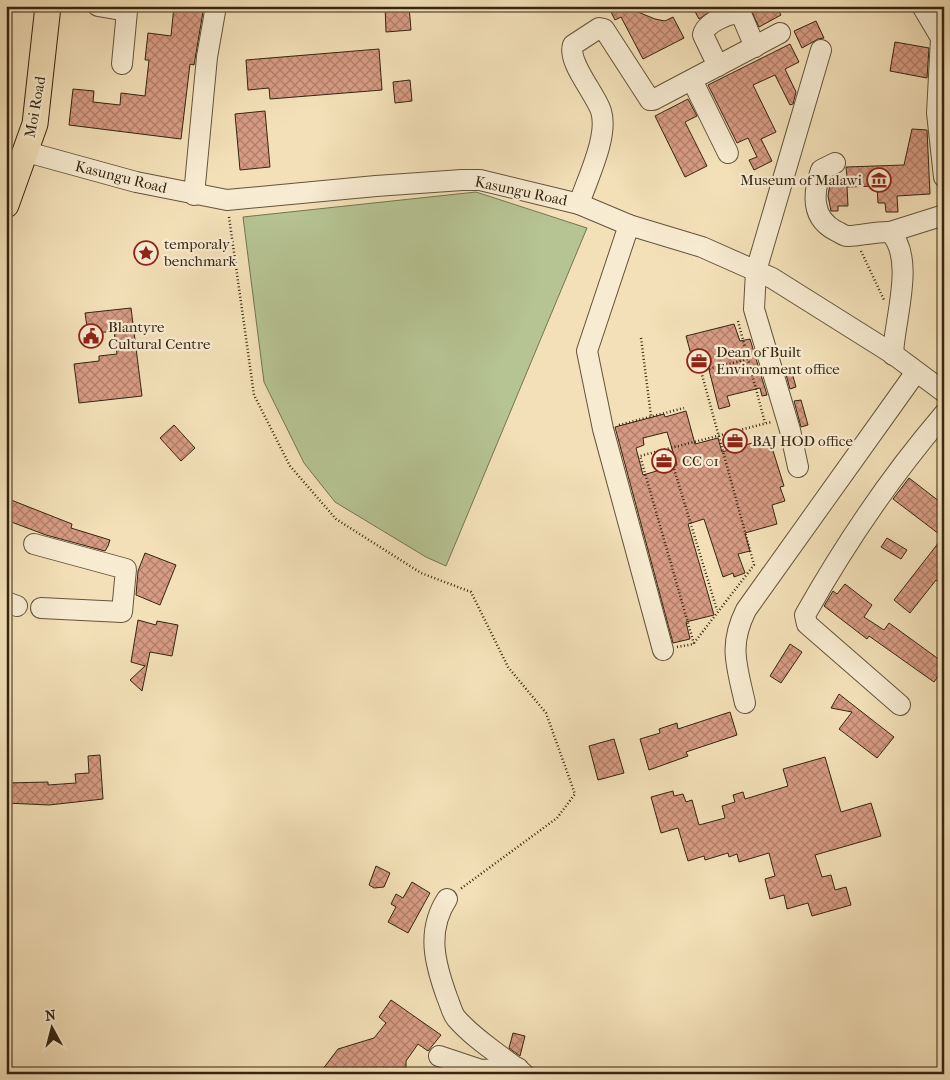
<svg xmlns="http://www.w3.org/2000/svg" width="950" height="1080" viewBox="0 0 950 1080" font-family="'IM FELL French Canon',serif">
<defs>
<pattern id="building-cross-hatch" width="8" height="8" patternUnits="userSpaceOnUse" patternTransform="scale(1.25)"><rect width="8" height="8" fill="#d79b83"/><path d="M0 0l8 8M0 8l8-8" fill="none" stroke="#af7e6a"/></pattern>
</defs>
<rect width="100%" height="100%" fill="#f3e0b8"/>
<filter id="stains"><feTurbulence type="fractalNoise" baseFrequency=".004" numOctaves="4"/><feColorMatrix values="0 0 0 0 .2 0 0 0 0 .09 0 0 0 0 .02 0 0 0 .5 -.17"/></filter>
<radialGradient id="worn" r=".72"><stop offset=".6" stop-color="#630" stop-opacity="0"/><stop offset="1" stop-color="#630" stop-opacity=".3"/></radialGradient>
<polygon fill="#b6c393" stroke="#767452" points="476,192 587,228 446,566 426,557 335,502 304,463 264,382 243,217"/>
<g fill="url(#building-cross-hatch)" stroke="#352510" fill-rule="evenodd">
<polygon points="174,6 204,6 194,65 190,64 181,139 69,125 73,89 94,91 93,102 120,105 121,93 145,96 149,60 145,60 148,33 171,36"/>
<polygon points="385,6 409,6 411,30 386,32"/>
<polygon points="608,6 639,6 633,10 655,19 665,21 673,17 684,38 643,59 621,17 615,20"/>
<polygon points="692,6 719,6 699,19"/>
<polygon points="749,6 776,6 781,15 759,27"/>
<polygon points="816,21 824,38 818,39 802,48 794,31"/>
<polygon points="895,42 929,48 927,78 890,71"/>
<polygon points="790,44 799,62 785,69 796,92 793,104 790,105 775,75 753,85 776,132 761,139 772,161 754,170 749,160 757,157 748,138 737,143 708,85"/>
<polygon points="379,49 382,90 270,99 269,88 248,90 246,60"/>
<polygon points="410,80 412,101 395,103 393,82"/>
<polygon points="688,99 697,116 685,122 707,166 685,177 655,116"/>
<polygon points="265,111 270,167 240,170 235,114"/>
<polygon points="912,129 927,130 930,194 897,196 898,212 886,212 885,203 878,203 877,186 847,187 848,206 838,206 838,211 831,211 828,196 830,183 838,183 838,177 847,177 846,167 904,165"/>
<polygon points="131,308 142,396 79,403 74,364 99,361 99,356 117,354 114,331 88,334 85,313"/>
<polygon points="734,324 740,341 750,339 767,395 762,396 760,388 727,396 730,406 719,409 708,366 695,369 686,336"/>
<polygon points="791,369 796,387 790,389 785,371"/>
<polygon points="801,400 808,425 801,427 794,401"/>
<path d="M686,411L695,444L718,438L722,452L769,438L784,486L780,487L785,501L772,505L777,524L745,533L750,551L738,554L745,573L734,577L733,573L723,577L704,519L688,524L714,615L686,622L690,639L673,643L615,427L664,414L665,417ZM667,432L677,465L643,475L636,448L644,445L643,438Z"/>
<polygon points="174,425 195,448 181,461 160,438"/>
<polygon points="909,478 944,505 944,585 936,580 910,613 894,600 943,537 893,499"/>
<polygon points="6,498 72,524 71,528 110,540 108,546 105,551 46,535 6,520"/>
<polygon points="887,538 907,550 901,559 881,547"/>
<polygon points="145,553 176,565 160,605 136,595 138,571"/>
<polygon points="845,584 872,605 864,617 884,630 889,623 944,663 944,668 934,682 869,636 867,639 824,606 833,591 837,594"/>
<polygon points="138,620 156,625 157,621 178,625 172,656 150,652 142,691 130,680 145,666 131,662"/>
<polygon points="790,644 802,652 781,683 770,676"/>
<polygon points="839,694 894,737 877,758 839,729 852,712 831,708"/>
<polygon points="730,712 737,735 686,752 688,756 649,770 640,739 660,733 659,729 677,723 678,729"/>
<polygon points="614,739 624,773 598,780 589,746"/>
<polygon points="100,755 103,799 49,805 6,803 6,783 48,782 48,785 76,783 75,774 89,773 88,756"/>
<polygon points="825,757 841,812 871,803 881,836 815,855 822,877 831,875 835,890 846,887 851,905 812,916 808,903 787,909 784,895 770,899 765,879 775,876 769,853 739,862 737,854 729,857 728,853 705,860 704,856 688,861 678,828 661,833 651,797 673,791 674,796 683,794 686,802 692,800 699,825 725,818 722,806 735,802 733,795 743,792 745,799 788,786 783,769"/>
<polygon points="376,866 390,873 384,887 374,888 369,885"/>
<polygon points="412,882 430,893 408,933 388,922 396,907 391,904 396,894 403,898"/>
<polygon points="391,1000 441,1035 428,1051 418,1044 406,1061 406,1074 319,1074 338,1049 374,1038 386,1023 379,1017"/>
<polygon points="513,1033 525,1036 520,1056 509,1048"/>
</g>
<g fill="none" stroke-linecap="round" stroke-linejoin="round">
<g stroke="#64543a" stroke-width="22">
<g id="minor">
<polyline points="98,6 127,11 122,64"/>
<polyline points="922,6 941,38 937,113 944,177"/>
<path d="M718,66L703,35C705,23 730,12 741,14L755,47"/>
<polyline points="692,80 728,153"/>
<polyline points="27,152 136,182 227,200 376,186 462,180 480,180 579,204 629,225 702,247 772,278 893,354 944,392"/>
<path d="M835,163L821,170C813,193 811,218 836,231C839,232 844,236 847,236C856,237 877,231 890,232C916,259 894,320 893,355"/>
<polyline points="194,195 207,57 216,6"/>
<path d="M579,204C587,179 609,136 601,111C595,93 567,62 573,45L599,28L604,29L650,100H653L780,33"/>
<polyline points="629,225 587,351 603,429 663,650"/>
<polyline points="890,232 944,215"/>
<polyline points="798,467 790,430 754,309 756,271 821,50"/>
<polyline points="34,544 126,569 122,612 41,608"/>
<polyline points="6,602 17,606"/>
<path d="M745,703C737,666 728,646 746,610L916,372"/>
<path d="M900,705L807,624L805,615C845,544 891,476 944,414"/>
<path d="M447,899C426,931 435,964 447,997C450,1004 452,1013 456,1018C475,1040 502,1056 524,1074"/>
<polyline points="439,1056 481,1070 518,1068"/>
</g>
</g>
<g stroke="#352510" stroke-width="27">
<polyline id="major" points="6,205 35,124 48,6"/>
</g>
<g stroke="#352510" stroke-width="2.5" stroke-dasharray="1 2.5" stroke-linecap="butt">
<polyline points="229,217 254,395 290,466 336,519 421,573 471,592 508,667 546,713 575,794 557,818 459,890"/>
<polyline points="861,251 884,300"/>
<polyline points="738,321 765,423"/>
<polyline points="641,338 651,416"/>
<polyline points="619,425 684,408"/>
<polyline points="668,449 717,610"/>
<polyline points="694,643 754,565 701,371 748,359"/>
<polyline points="677,647 694,644 640,456 771,422"/>
</g>
<use href="#minor" stroke="#f7ebd1" stroke-width="20"/>
<use href="#major" stroke="#f3e0b8" stroke-width="25"/>
</g>
<defs>
<g id="museum-ring" transform="scale(1.25)"><circle r="9.5" fill="#f7ebd1" stroke="#8f2418" stroke-width="1.5"/><path d="M0-6L6-3V-2H-6V-3ZM-5-1h2V3h-2ZM-1-1h2V3h-2ZM3-1h2V3H3ZM-6 4H6V6H-6Z" fill="#8f2418"/></g>
<g id="sight-ring" transform="scale(1.25)"><circle r="9.5" fill="#f7ebd1" stroke="#8f2418" stroke-width="1.5"/><path d="M0-6L1.8-2.2L6-1.7L2.9 1.2L3.7 5.4L0 3.3L-3.7 5.4L-2.9 1.2L-6-1.7L-1.8-2.2Z" fill="#8f2418"/></g>
<g id="civic-ring" transform="scale(1.25)"><circle r="9.5" fill="#f7ebd1" stroke="#8f2418" stroke-width="1.5"/><path d="M-.6-6.5H3V-4.5H.6V-3L4-1V1h2V6H-6V1h2V-1L-.6-3ZM-1.2 2.5V6h2.4V2.5Z" fill="#8f2418"/></g>
<g id="office-ring" transform="scale(1.25)"><circle r="9.5" fill="#f7ebd1" stroke="#8f2418" stroke-width="1.5"/><path d="M-6-3h4V-5.5h4V-3h4V5H-6ZM-1-4.5V-3h2v-1.5ZM-6 0V1H6V0Z" fill="#8f2418"/></g>
</defs>
<g fill-rule="evenodd">
<use href="#museum-ring" x="879" y="180"/>
<use href="#sight-ring" x="146" y="253"/>
<use href="#civic-ring" x="91" y="336"/>
<use href="#office-ring" x="699" y="361"/>
<use href="#office-ring" x="735" y="441"/>
<use href="#office-ring" x="664" y="461"/>
</g>
<g text-anchor="middle" stroke-width="4.5" stroke-linejoin="round" paint-order="stroke">
<g font-size="15" fill="#352510" stroke="#f7ebd1">
<text transform="translate(35 107) rotate(-80)" y="5">Moi Road</text>
<text transform="translate(121 177) rotate(14)" y="5">Kasungu Road</text>
<text transform="translate(521 191) rotate(12)" y="5">Kasungu Road</text>
</g>
<g font-size="15" fill="#352510" stroke="#f7ebd1" text-anchor="start">
<text x="862" y="185" text-anchor="end">Museum of Malawi</text>
<text x="164" y="249">temporaly<tspan x="164" dy="17">benchmark</tspan></text>
<text x="108" y="332">Blantyre<tspan x="108" dy="17">Cultural Centre</tspan></text>
<text x="716" y="357">Dean of Built<tspan x="716" dy="17">Environment office</tspan></text>
<text x="752" y="446">BAJ HOD office</text>
<text x="682" y="466">CC 01</text>
</g>
</g>
<rect width="950" height="1080" fill="none" stroke="#f3e0b8" stroke-width="25"/>
<rect x="8" y="8" width="935" height="1065" fill="none" stroke="#352510" stroke-width="2.5"/>
<rect x="12" y="12" width="925" height="1055" fill="none" stroke="#352510"/>
<g transform="translate(52 1028) rotate(353)" stroke="#f7ebd1" stroke-width="4" paint-order="stroke">
<path d="M0-4L9 19L0 12L-9 19Z" fill="#352510"/>
<text y="-8" font-size="14" font-weight="bold" text-anchor="middle" fill="#352510">N</text>
</g>
<rect width="100%" height="100%" filter="url(#stains)"/>
<rect width="100%" height="100%" fill="url(#worn)"/>
</svg>
